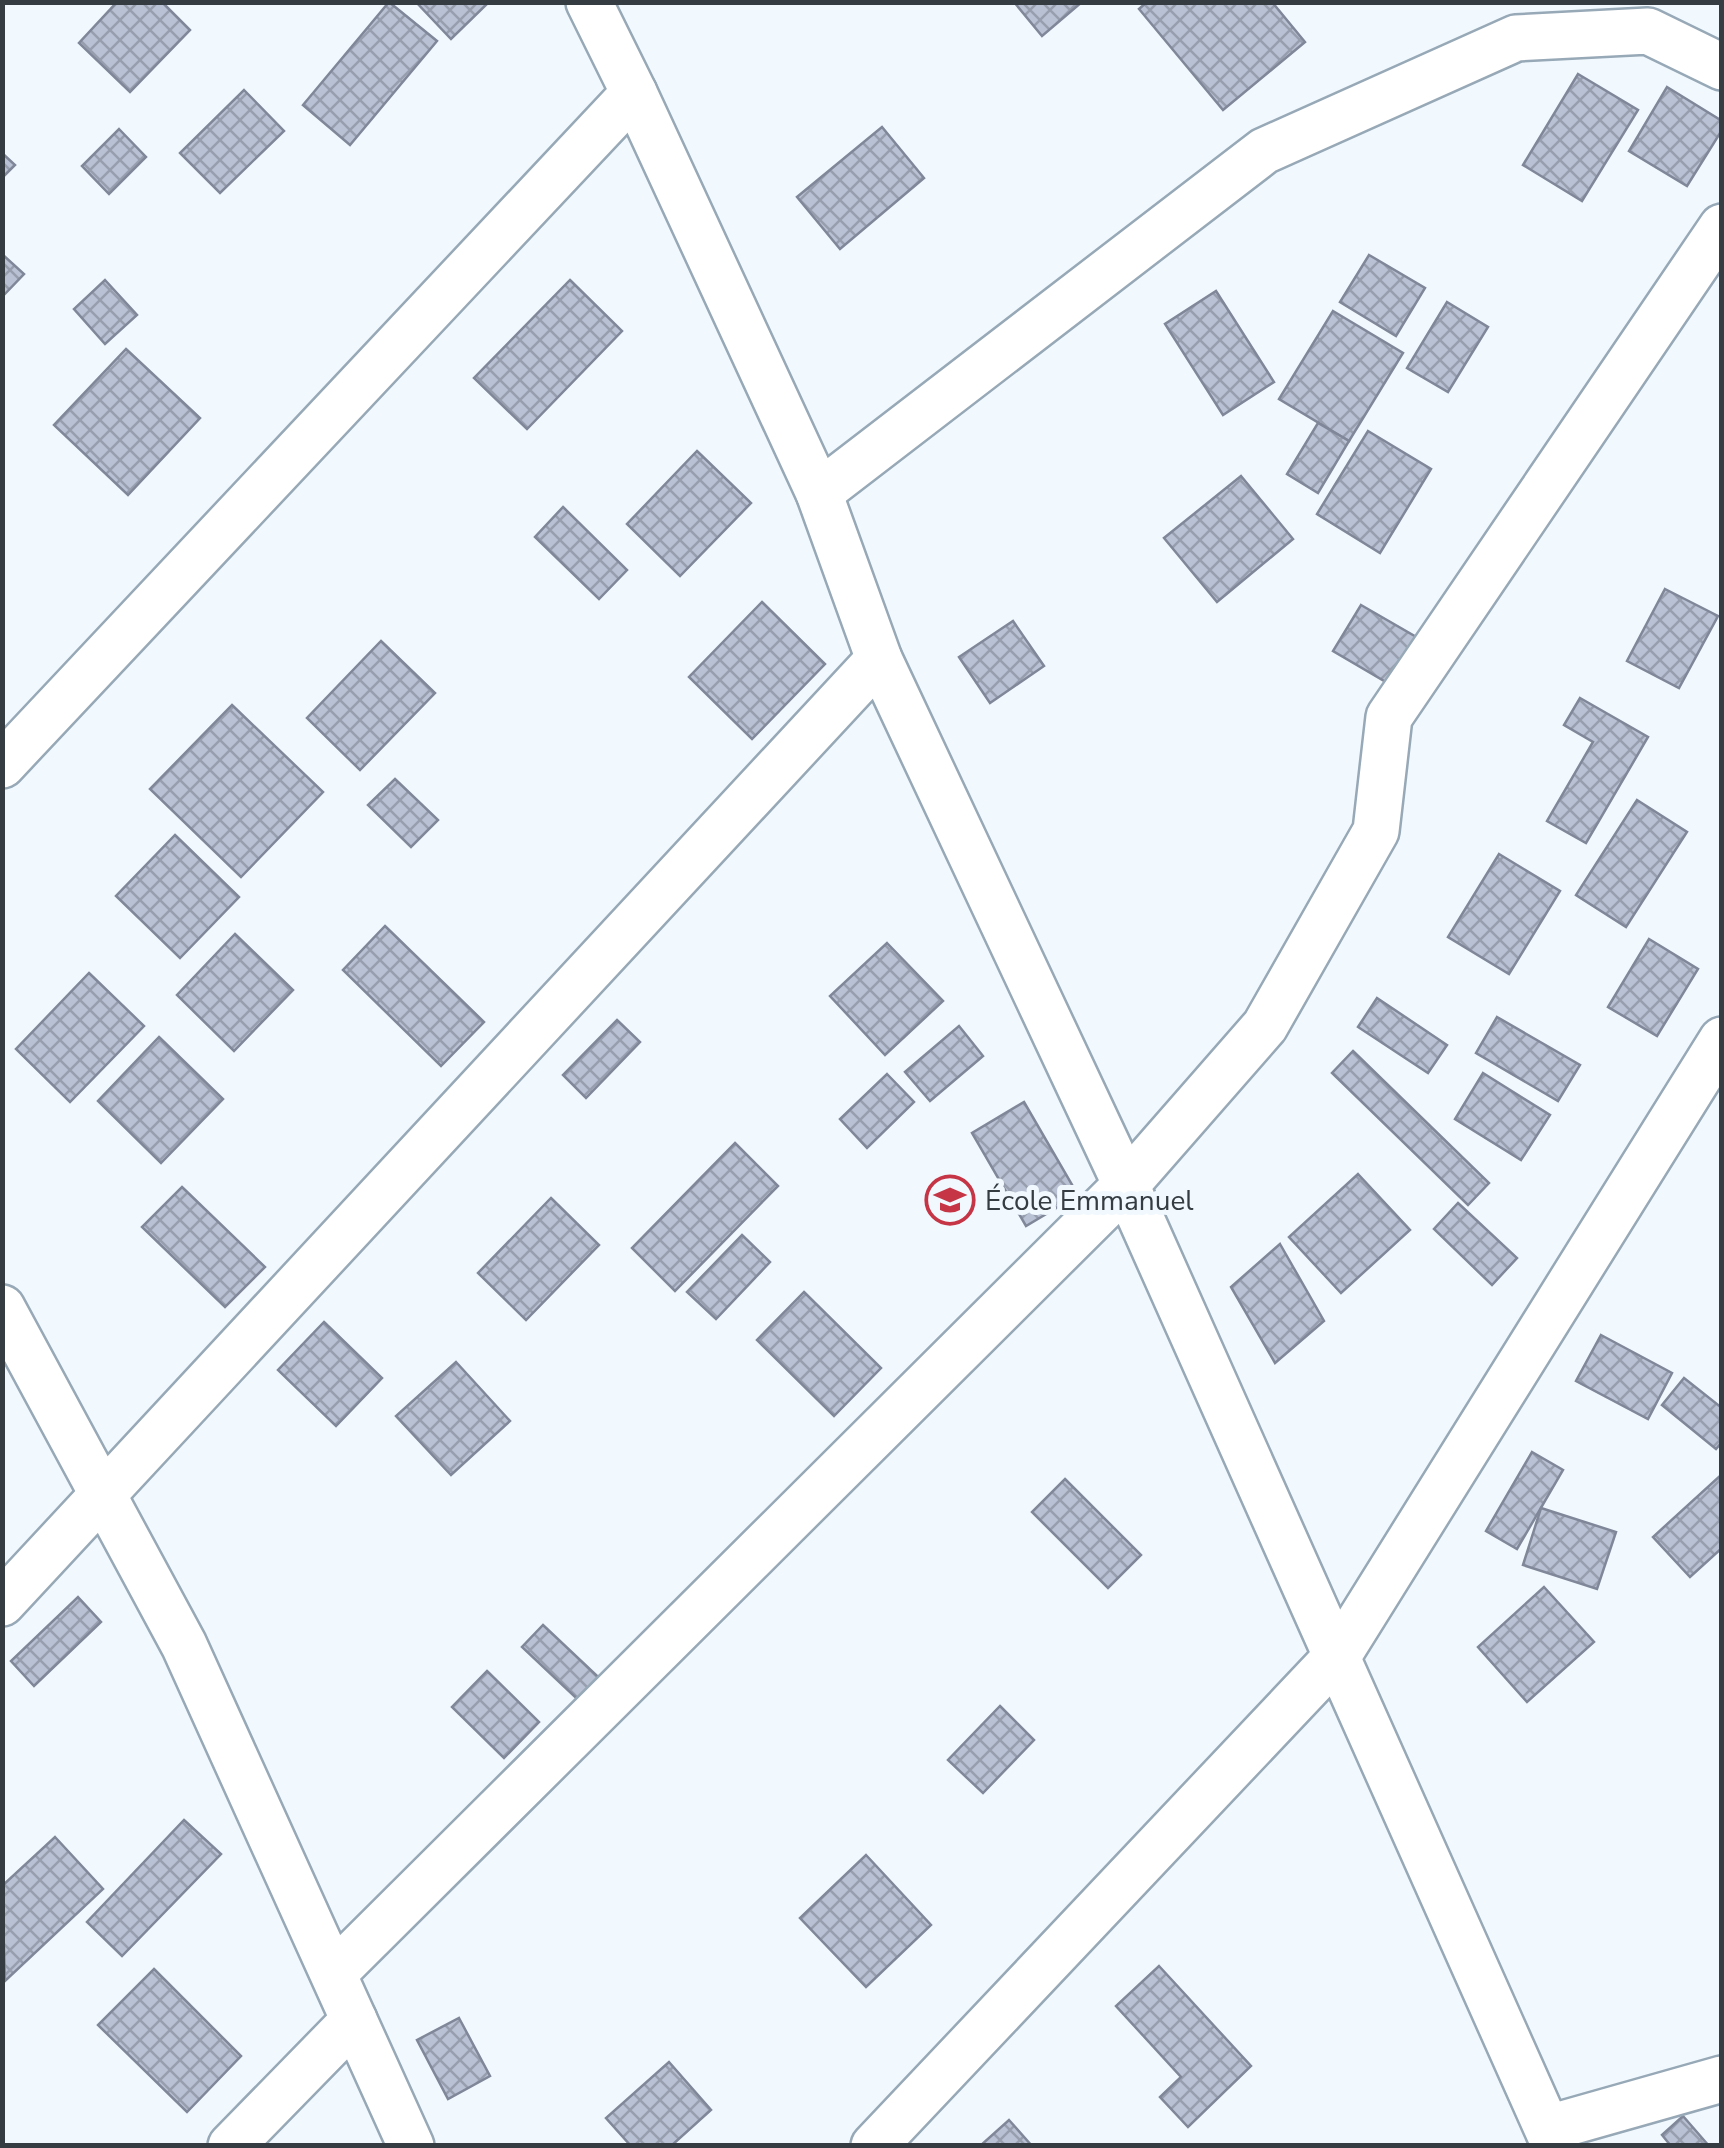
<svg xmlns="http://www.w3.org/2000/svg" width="1724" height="2148" viewBox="0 0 1724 2148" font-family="'Nunito Sans',sans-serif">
<defs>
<pattern id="building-cross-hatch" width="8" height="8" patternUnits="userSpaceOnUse" patternTransform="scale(2.5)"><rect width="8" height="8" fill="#b9c1d4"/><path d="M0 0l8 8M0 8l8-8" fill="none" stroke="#979eae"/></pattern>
</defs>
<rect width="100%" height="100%" fill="#f1f9ff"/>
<g fill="url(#building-cross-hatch)" stroke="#808799" stroke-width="2.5">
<polygon points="117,2 162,2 190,30 130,92 79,43"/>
<polygon points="389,2 437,41 350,145 303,105"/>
<polygon points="416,2 489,2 451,39"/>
<polygon points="1014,2 1082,2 1042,36"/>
<polygon points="1147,2 1272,2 1305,42 1223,110 1139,9"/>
<polygon points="1578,74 1638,110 1582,201 1523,165"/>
<polygon points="1667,87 1722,121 1722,130 1687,186 1629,151"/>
<polygon points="244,90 284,131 220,193 180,153"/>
<polygon points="882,127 924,178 840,249 797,197"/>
<polygon points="119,129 146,157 109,194 82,166"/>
<polygon points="2,153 15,165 2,178"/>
<polygon points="2,254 24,274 2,297"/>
<polygon points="1369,255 1425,288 1396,336 1340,302"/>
<polygon points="105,280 137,315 105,344 74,309"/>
<polygon points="570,280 622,331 527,429 474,378"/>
<polygon points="1216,291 1274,382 1223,415 1165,324"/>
<polygon points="1447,302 1488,327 1448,392 1407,368"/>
<polygon points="1333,311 1403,353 1349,441 1279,399"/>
<polygon points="126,349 200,418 128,495 54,425"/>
<polygon points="1318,423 1349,441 1318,493 1287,474"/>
<polygon points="1368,431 1431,469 1380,553 1317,514"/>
<polygon points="697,451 751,503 680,576 627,524"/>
<polygon points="1241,476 1293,539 1217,602 1164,538"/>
<polygon points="563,507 627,570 599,599 535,537"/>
<polygon points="1665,589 1718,616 1679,688 1627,661"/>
<polygon points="762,602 825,664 752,739 689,677"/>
<polygon points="1361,605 1418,638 1391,685 1333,651"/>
<polygon points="1013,621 1044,666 990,703 959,657"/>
<polygon points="381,641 435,693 360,770 307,718"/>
<polygon points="1580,698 1648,737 1586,843 1547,821 1593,742 1564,725"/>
<polygon points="232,705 323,792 241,877 150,789"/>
<polygon points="395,779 438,820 411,847 368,805"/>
<polygon points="1637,800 1687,832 1626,927 1576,895"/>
<polygon points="175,835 239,897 180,958 116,896"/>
<polygon points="1499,854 1560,891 1509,974 1448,937"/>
<polygon points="385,926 484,1022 441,1066 343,970"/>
<polygon points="235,934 293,990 234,1051 177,995"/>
<polygon points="1649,939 1698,969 1657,1036 1608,1007"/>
<polygon points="887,943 943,1001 885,1055 830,996"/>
<polygon points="89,973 144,1026 70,1102 16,1049"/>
<polygon points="1377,998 1447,1045 1428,1073 1358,1027"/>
<polygon points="1497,1017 1580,1065 1558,1101 1476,1053"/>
<polygon points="617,1020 640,1042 586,1098 563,1075"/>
<polygon points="959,1026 983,1056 930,1101 905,1072"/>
<polygon points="159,1037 223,1099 161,1163 98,1101"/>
<polygon points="1353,1051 1489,1183 1468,1205 1332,1073"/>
<polygon points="1483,1073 1550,1115 1521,1160 1455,1119"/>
<polygon points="887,1074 914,1102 867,1148 840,1119"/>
<polygon points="1024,1102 1078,1195 1026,1226 972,1133"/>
<polygon points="735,1143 778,1186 675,1291 632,1248"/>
<polygon points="1358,1174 1410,1230 1341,1293 1289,1237"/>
<polygon points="182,1187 265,1267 225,1307 142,1227"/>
<polygon points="551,1198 599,1245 526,1320 478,1273"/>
<polygon points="1458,1203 1517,1258 1492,1285 1434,1229"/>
<polygon points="742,1235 770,1262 716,1319 687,1292"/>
<polygon points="1280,1244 1324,1321 1275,1363 1231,1287"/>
<polygon points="804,1292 881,1368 834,1416 757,1340"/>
<polygon points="324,1322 382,1378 336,1426 278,1370"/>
<polygon points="1601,1335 1672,1373 1648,1419 1576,1381"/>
<polygon points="456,1362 510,1421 451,1475 396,1416"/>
<polygon points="1684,1378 1722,1408 1722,1442 1716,1449 1662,1405"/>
<polygon points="1532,1452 1563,1470 1517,1549 1486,1531"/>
<polygon points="1722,1474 1722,1548 1690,1577 1653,1537"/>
<polygon points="1065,1479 1141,1555 1108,1588 1032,1512"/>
<polygon points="1541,1508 1616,1532 1597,1589 1523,1565"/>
<polygon points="1544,1587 1594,1642 1527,1702 1478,1647"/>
<polygon points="78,1597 101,1622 34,1686 11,1661"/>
<polygon points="543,1625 611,1689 590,1711 522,1647"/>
<polygon points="487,1671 539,1722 504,1758 452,1707"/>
<polygon points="1000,1706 1034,1740 983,1793 948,1760"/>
<polygon points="184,1820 221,1854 122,1956 87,1922"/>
<polygon points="55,1837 103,1889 5,1981 2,1886"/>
<polygon points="866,1855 931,1925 866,1987 800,1918"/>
<polygon points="1159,1966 1251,2066 1188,2127 1160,2097 1181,2077 1116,2006"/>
<polygon points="154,1969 241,2056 187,2112 98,2025"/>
<polygon points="459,2018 490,2076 448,2099 417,2040"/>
<polygon points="669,2062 711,2110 671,2146 631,2146 606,2118"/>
<polygon points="1683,2116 1709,2146 1671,2146 1662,2135"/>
<polygon points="1009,2120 1032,2146 980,2146"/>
</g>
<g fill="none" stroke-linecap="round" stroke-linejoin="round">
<g stroke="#97a8b6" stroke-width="50">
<g id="minor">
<polyline points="634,93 819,493 879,659 1126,1185 1555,2146"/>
<polyline points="819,493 1264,151 1516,38 1648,31 1722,67"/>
<polyline points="2,765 634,93 589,2"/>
<polyline points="2,1308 184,1645 411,2146"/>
<polyline points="2,1603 879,659"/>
<polyline points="335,1972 1126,1185 1265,1026 1376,831 1389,717 1722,227"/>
<polyline points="1549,2128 1722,2079"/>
<polyline points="231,2146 354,2020"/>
<polyline points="874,2146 1339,1654 1722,1040"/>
</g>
</g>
<use href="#minor" stroke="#fff" stroke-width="45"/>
</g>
<defs>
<g id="school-ring" transform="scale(2.5)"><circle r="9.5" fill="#f1f9ff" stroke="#c53545" stroke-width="1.5"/><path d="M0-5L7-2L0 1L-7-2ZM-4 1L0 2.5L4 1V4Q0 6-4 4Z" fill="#c53545"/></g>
</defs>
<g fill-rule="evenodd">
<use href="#school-ring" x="950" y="1200"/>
</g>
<g text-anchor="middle" stroke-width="10" stroke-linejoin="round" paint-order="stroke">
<g font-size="28" fill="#353c42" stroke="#f1f9ff" text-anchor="start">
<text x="985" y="1210">École Emmanuel</text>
</g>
</g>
<rect width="1724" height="2148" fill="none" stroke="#353c42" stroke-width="10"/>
</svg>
